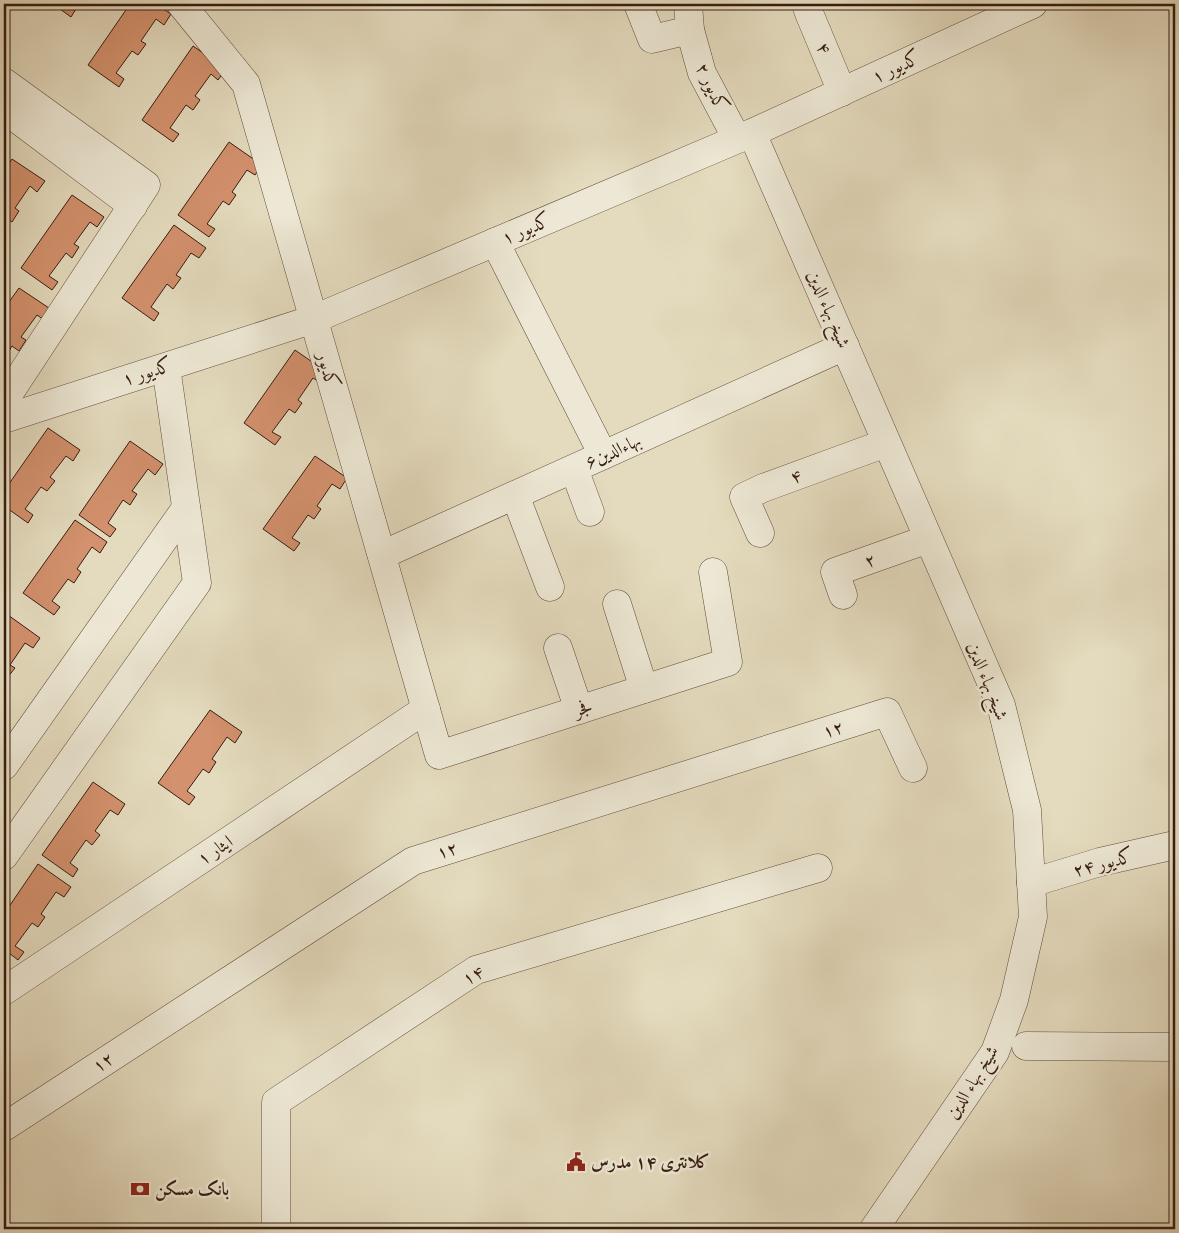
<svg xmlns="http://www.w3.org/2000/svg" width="1179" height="1233" viewBox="0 0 1179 1233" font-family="'IM FELL English',Amiri,serif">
<rect width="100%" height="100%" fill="#e4dbbe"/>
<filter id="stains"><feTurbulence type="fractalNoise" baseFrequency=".004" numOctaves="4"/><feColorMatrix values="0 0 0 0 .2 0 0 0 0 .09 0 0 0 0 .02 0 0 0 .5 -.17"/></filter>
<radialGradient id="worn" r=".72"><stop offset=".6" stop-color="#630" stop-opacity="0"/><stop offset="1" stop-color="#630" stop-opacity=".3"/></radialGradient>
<g fill="#d3916d" stroke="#371c10">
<polygon points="53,4 69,4 76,9 71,17"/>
<polygon points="130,4 156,4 171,14 164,25 156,19 141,41 146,44 138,55 132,51 116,73 124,79 119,87 88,65"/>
<polygon points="193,46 226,69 218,80 211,74 195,96 200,100 193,110 186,105 170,128 179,134 173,142 142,120"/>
<polygon points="229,142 262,165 255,175 247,170 232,192 236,195 229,205 223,201 207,224 215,229 209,237 178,215"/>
<polygon points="12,159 45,181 37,192 30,186 15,208 19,211 12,222 6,218 4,221 4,171"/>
<polygon points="72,195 104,217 97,227 90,222 74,244 79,247 72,258 66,253 49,276 58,282 52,290 21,268"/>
<polygon points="174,225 206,248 199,258 191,253 176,275 181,278 173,289 167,284 151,307 159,313 154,321 122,298"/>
<polygon points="19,288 52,310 44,320 37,315 21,337 26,340 19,351 12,346 4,359 4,309"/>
<polygon points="295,350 328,373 321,383 313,378 298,400 302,403 295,413 289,409 272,432 281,437 275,445 244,423"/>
<polygon points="48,428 80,450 73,461 66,456 50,477 55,481 47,491 41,487 25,509 33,515 28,523 4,506 4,491"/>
<polygon points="130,441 163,464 155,475 148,469 132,491 137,494 130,505 123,500 108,523 116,529 110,537 79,515"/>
<polygon points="315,456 347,478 340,489 332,484 317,506 321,509 314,519 308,515 292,538 300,543 294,551 263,529"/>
<polygon points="75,520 107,542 100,553 92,547 77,569 81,572 74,583 68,579 52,601 60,607 54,615 23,593"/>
<polygon points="8,615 40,638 33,648 25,643 10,665 15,668 7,678 4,676 4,620"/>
<polygon points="210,710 242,732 235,743 227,737 212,759 216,762 209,773 203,769 187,791 195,797 189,805 158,783"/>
<polygon points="93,782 125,804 118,815 110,810 95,831 100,835 92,845 86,840 70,863 78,869 73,877 42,855"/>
<polygon points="38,864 71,887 64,897 56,892 41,914 45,917 38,927 32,923 15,946 24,952 18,960 4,949 4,914"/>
</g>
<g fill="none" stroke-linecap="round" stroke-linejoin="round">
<g stroke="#624c3c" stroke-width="29">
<g id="minor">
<polyline points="181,4 246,84 439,755 728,662 713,572"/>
<polyline points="638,4 652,39 690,30"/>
<polyline points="688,4 690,30 702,73 737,139"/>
<polyline points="806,4 809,13 842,92"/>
<polyline points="4,82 146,185 4,401"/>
<polyline points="4,109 133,206"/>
<polyline points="752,133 1001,705 1027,810 1033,917 1014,1000 995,1052 874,1229"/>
<polyline points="495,242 603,455"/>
<polyline points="4,419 314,319 752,133 1033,4"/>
<polyline points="574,469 590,512"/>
<polyline points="515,495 550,587"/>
<polyline points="760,533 744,497 763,488 886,443"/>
<polyline points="382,555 845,346"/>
<polyline points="843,595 835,572 928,539"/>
<polyline points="617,604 644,689"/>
<polyline points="558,648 579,710"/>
<polyline points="4,766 186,508"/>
<polyline points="4,856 197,583 166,367"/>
<polyline points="1031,883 1100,862 1175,845"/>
<polyline points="4,991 426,709"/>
<polyline points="1026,1046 1175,1047"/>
<polyline points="4,1127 413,861 887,712 913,768"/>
<polyline points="276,1229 276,1102 476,970 818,868"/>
</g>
</g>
<use href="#minor" stroke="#ede8d5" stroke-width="28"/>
</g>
<defs>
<g id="civic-bare" transform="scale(1.5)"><path d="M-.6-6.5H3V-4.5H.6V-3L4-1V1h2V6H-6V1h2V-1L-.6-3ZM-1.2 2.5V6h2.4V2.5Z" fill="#8f2418" stroke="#ede8d5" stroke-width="2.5" paint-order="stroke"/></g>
<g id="bank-bare" transform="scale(1.5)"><path d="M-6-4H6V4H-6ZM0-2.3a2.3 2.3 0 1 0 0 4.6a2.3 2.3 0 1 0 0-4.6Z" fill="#8f2418" stroke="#ede8d5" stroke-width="2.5" paint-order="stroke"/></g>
</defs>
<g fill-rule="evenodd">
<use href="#civic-bare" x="576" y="1162"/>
<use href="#bank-bare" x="140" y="1189"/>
</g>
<g text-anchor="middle" stroke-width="5" stroke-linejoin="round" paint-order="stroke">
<g font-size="18" fill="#371c10" stroke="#ede8d5">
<text transform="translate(824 48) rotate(67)" y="6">۴</text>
<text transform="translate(896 67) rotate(-25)" y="6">کدیور ۱</text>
<text transform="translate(712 87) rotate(65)" y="6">۲ کدیور</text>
<text transform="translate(526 229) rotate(-23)" y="6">کدیور ۱</text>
<text transform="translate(829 309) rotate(67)" y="6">شیخ بهاء الدین</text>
<text transform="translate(328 370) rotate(74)" y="6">کدیور</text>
<text transform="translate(147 372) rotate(-18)" y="6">کدیور ۱</text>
<text transform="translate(613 451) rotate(-24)" y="6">۶بهاءالدين</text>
<text transform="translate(796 476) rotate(-20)" y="6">۴</text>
<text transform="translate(870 560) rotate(-19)" y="6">۲</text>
<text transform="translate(988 681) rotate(69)" y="6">شیخ بهاء الدین</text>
<text transform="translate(583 708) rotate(-18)" y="6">فجر</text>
<text transform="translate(833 729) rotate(-17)" y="6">۱۲</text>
<text transform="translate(215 850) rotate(-34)" y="6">ایثار ۱</text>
<text transform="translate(447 850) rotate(-17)" y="6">۱۲</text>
<text transform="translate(1103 863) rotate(-15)" y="6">کدیور ۲۴</text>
<text transform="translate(473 975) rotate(-27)" y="6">۱۴</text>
<text transform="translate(103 1062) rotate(-33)" y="6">۱۲</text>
<text transform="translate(972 1082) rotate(-58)" y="6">شیخ بهاء الدین</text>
</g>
<g font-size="18" font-weight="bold" fill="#371c10" stroke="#ede8d5" text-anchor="start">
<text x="591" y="1168">کلانتری ۱۴ مدرس</text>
<text x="155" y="1195">بانک مسکن</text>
</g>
</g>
<rect width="1179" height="1233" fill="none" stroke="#e4dbbe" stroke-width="20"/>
<rect x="5" y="5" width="1169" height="1223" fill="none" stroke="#371c10" stroke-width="2.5"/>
<rect x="10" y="10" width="1159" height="1213" fill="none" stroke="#371c10"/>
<rect width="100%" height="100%" filter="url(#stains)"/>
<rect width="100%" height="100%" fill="url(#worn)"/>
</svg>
